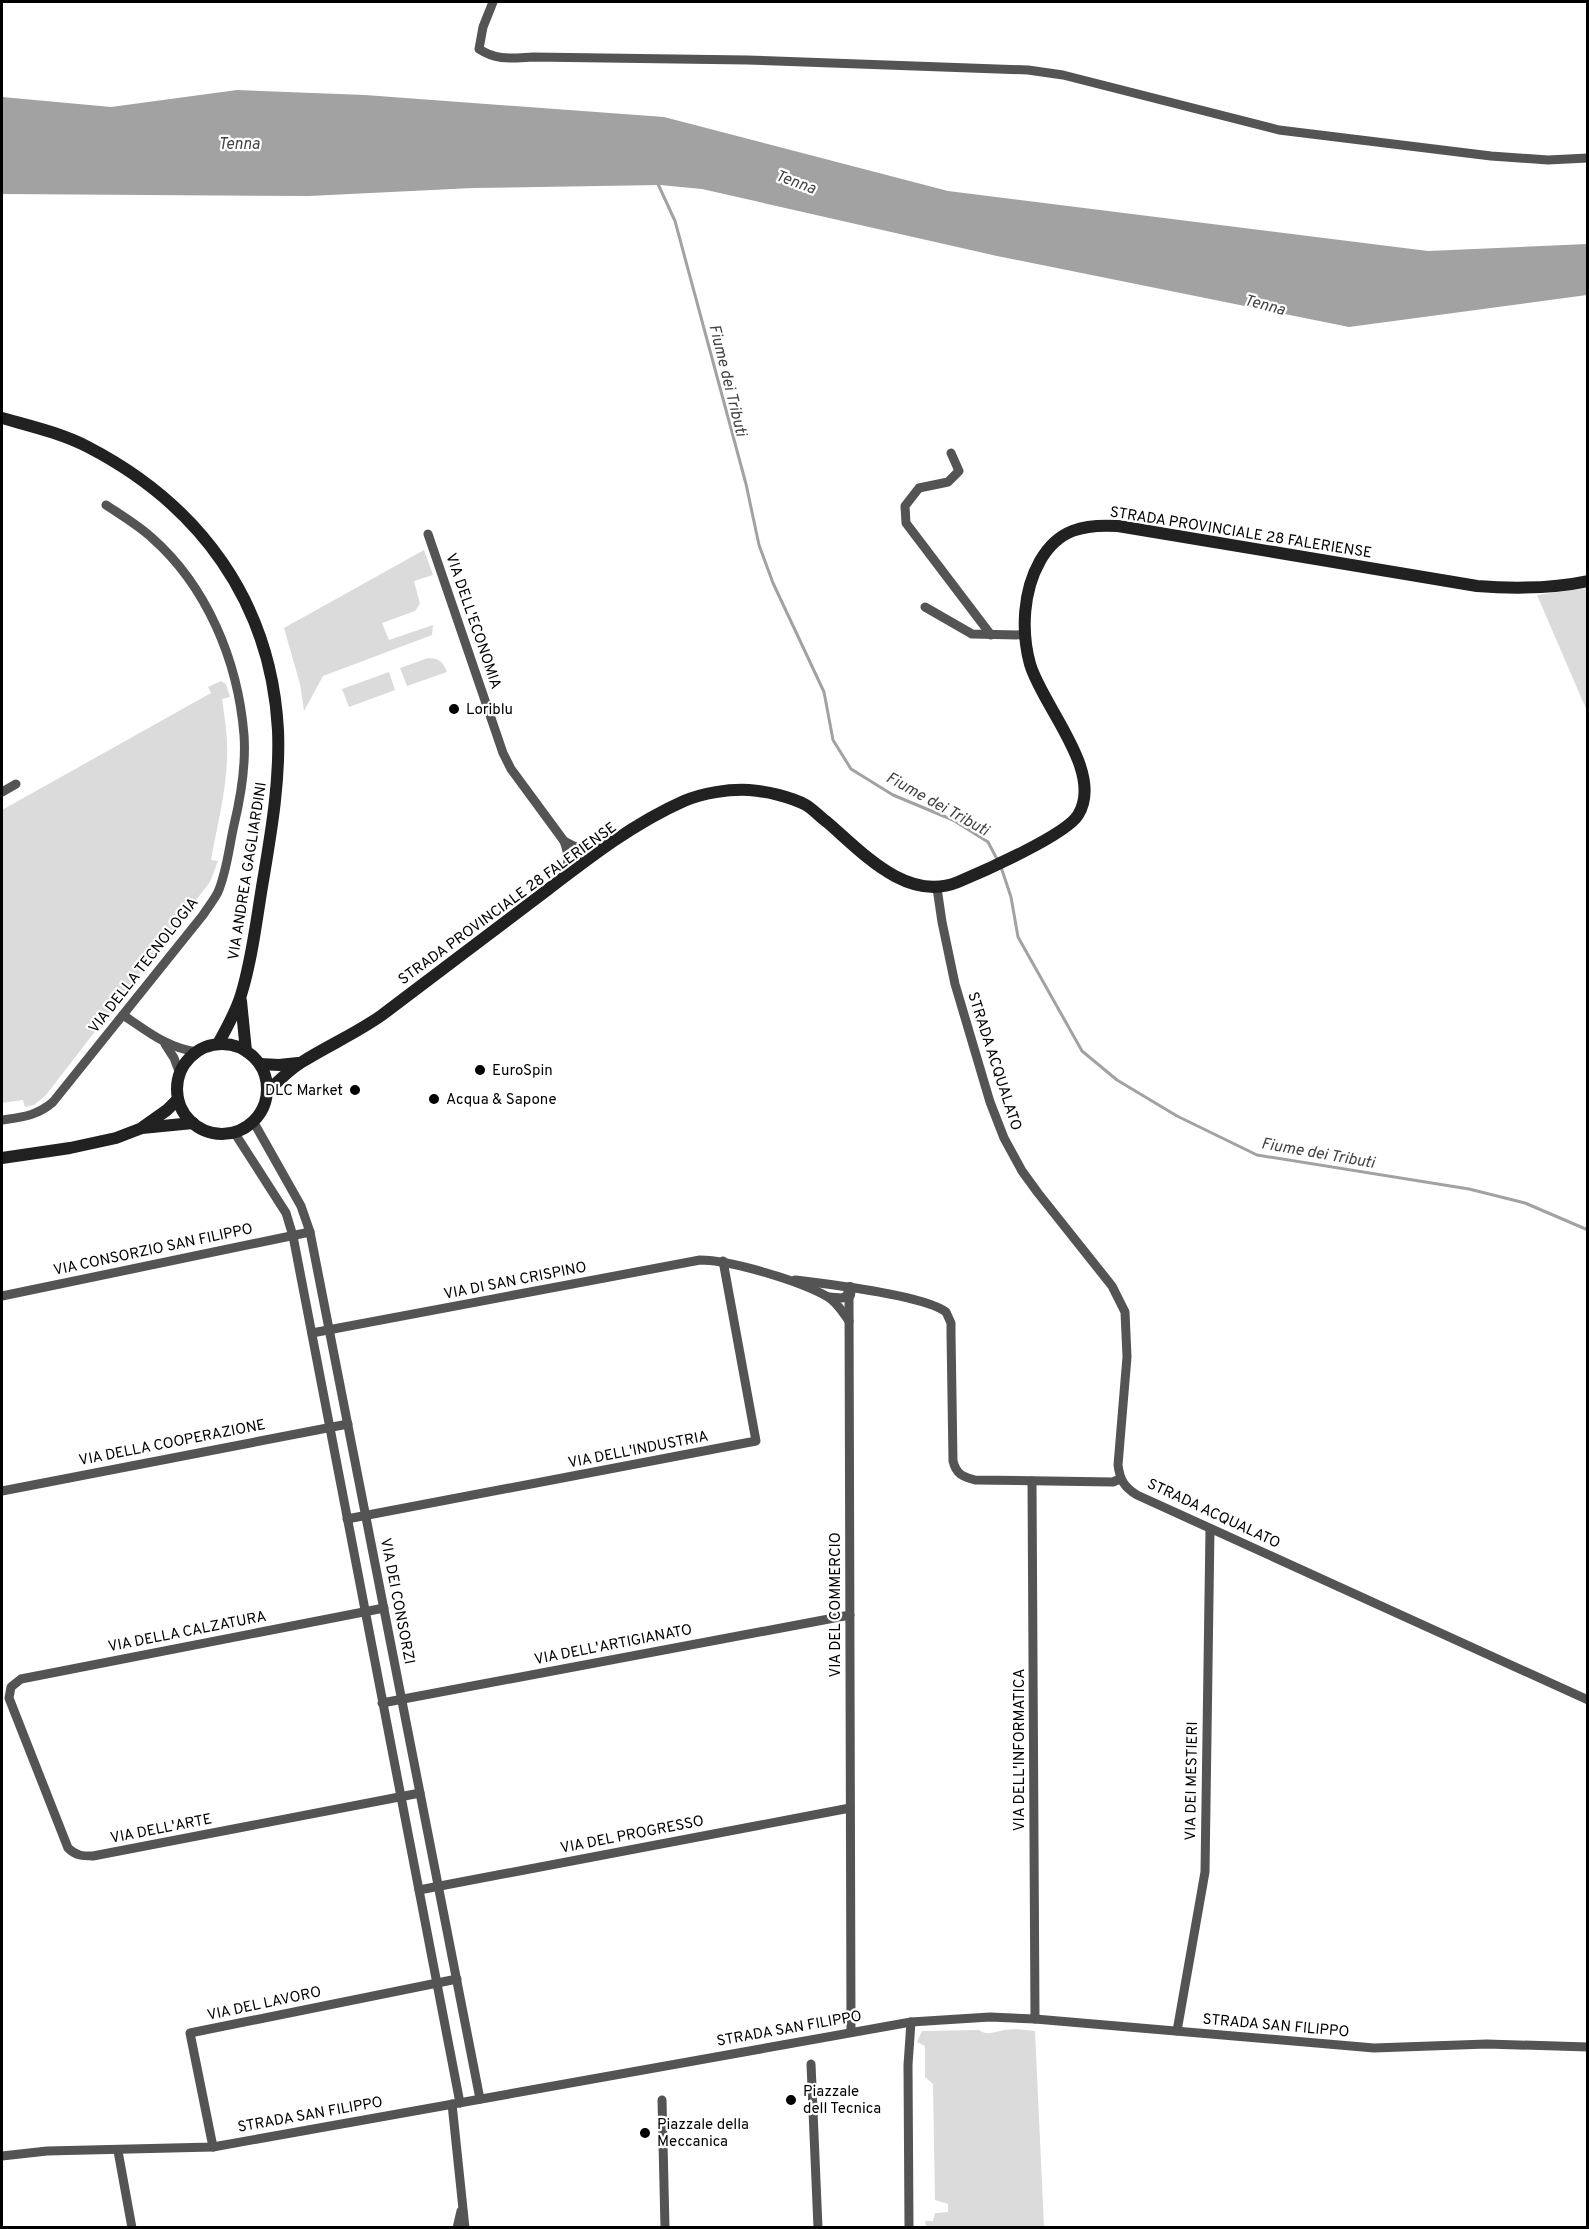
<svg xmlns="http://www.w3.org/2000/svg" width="1589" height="2229" viewBox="0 0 1589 2229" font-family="Overpass,sans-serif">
<rect width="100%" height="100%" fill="#fff"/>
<g fill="#dbdbdb">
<polygon points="424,550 433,575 414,581 420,604 415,611 382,623 389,640 433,625 432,635 323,676 304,711 300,684 284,628"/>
<polygon points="1587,588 1588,588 1587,711 1537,595"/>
<path d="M428,658C439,658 443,662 447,672L407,686L400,668Z"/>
<polygon points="389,672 395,690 349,707 342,689"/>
<path d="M221,681L226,684L230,697L222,699C225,719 228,738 227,759C226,793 217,826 211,860L218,861L210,882L46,1095L34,1105L25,1107L23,1100L2,1103V810L211,693L208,687Z"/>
<path d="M979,2030C987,2036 995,2032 1004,2030C1013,2028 1025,2030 1035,2031L1044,2227H926L925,2221H933L935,2213L948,2212V2204L935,2200L933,2084L925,2077V2046L917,2042L922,2031Z"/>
</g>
<polygon fill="#a2a2a2" points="237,90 365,95 664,117 948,191 1428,251 1587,244 1587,295 1349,327 997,256 702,189 660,185 473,188 309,196 2,194 2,97 111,107"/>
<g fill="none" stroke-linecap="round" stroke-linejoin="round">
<g stroke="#a2a2a2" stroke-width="3">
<polyline points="658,184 675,221 746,484 759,545 773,583 824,692 833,740 851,769 893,795 953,820 988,842 998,861"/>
<polyline points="1001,867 1011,897 1018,937 1082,1051 1117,1080 1177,1116 1257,1155 1469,1189 1525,1203 1588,1230"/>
</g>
<g stroke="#545454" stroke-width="9">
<path d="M493,2L483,27L479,49C497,61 512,58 533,57L747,60L1028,70L1063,75L1279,130L1491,156L1548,160L1588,158"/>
<polyline points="951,453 959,471 948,482 919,488 905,506 906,523 991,635"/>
<path d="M428,534L503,753L511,769L564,841C569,855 570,863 563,876"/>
<polyline points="925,607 972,634 1023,635"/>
<polyline points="2,792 16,784"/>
<path d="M564,841C576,848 586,852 600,848"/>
<path d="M937,888L942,922L955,984L990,1102L1004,1138L1022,1171L1038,1193L1112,1286L1125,1312L1127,1357L1118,1465C1120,1480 1124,1487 1137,1495L1588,1700"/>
<path d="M123,1015C147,1031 167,1048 197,1052"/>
<polyline points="165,1044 174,1058 180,1074"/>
<path d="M2,1120C22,1117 37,1116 53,1102L203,915C208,907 214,900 218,892C227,871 229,847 234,825C241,796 246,764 244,735C238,661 207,586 151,537C138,525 121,515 106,505"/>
<polyline points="253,1121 301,1206 310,1232 480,2099"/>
<polyline points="234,1132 286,1213 293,1236 460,2103"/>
<path d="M795,1280C827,1284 924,1295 946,1312L951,1323V1333L953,1461C956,1474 963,1477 975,1480L1113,1482L1120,1479"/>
<polyline points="2,1296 310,1232"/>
<polyline points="829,1297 842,1298 849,1295 851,2032"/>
<path d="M312,1333L700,1260C731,1260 800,1281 828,1297C837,1302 843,1313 849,1321"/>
<polyline points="1032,1481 1035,2019"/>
<polyline points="2,1491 348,1424"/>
<polyline points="347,1519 756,1441 723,1261"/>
<path d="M384,1608L21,1679L11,1687L9,1698L68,1848C76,1856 83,1856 93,1856L420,1793"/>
<polyline points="382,1703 850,1615"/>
<polyline points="419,1890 850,1808"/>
<polyline points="1177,2031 1205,1872 1210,1529"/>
<polyline points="811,2064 818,2228"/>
<polyline points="662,2100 665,2228"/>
<polyline points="452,2104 465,2228"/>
<polyline points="213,2147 190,2033 457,1979"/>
<polyline points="118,2151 132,2228"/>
<polyline points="2,2156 47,2151 213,2147 911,2022 990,2017 1035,2019 1374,2048 1487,2044 1588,2047"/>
<polyline points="457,2228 461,2211"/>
<polyline points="909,2228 908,2065 911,2022"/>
</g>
<polyline stroke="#545454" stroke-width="12" points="849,1295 850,1288"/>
<g stroke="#212121" stroke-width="12">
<path d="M2,418C30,426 61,433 88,447C200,505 271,602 278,730C280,779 272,827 264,875C257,914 253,956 241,995C236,1012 226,1029 218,1044"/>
<polyline points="241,1001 246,1051"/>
<circle cx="222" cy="1089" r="45"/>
<polyline points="260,1064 279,1065 298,1063"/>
<path d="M267,1092C278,1081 289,1070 302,1062C329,1045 357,1033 382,1015C437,974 491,932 546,891C589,858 634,823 684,801C703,793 728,789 749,790C766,791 791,797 806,805C814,810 820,817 827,822C862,852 907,903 958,882C982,872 1066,835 1078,815C1105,772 1042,706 1030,664C1021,631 1023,591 1040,561C1058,529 1084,524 1118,526L1477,586C1515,589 1550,589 1588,581"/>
<polyline points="143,1127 167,1110 178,1099"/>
<polyline points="2,1158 70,1148 116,1138 142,1128 193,1123"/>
</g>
</g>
<g fill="#000" stroke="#fff" stroke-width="2">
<circle cx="454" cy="709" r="6"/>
<circle cx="480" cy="1070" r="6"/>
<circle cx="355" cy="1090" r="6"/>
<circle cx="434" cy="1099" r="6"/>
<circle cx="791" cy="2100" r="6"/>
<circle cx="645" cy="2133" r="6"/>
</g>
<g text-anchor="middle" stroke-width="4.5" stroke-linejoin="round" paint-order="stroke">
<g font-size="15" fill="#000" stroke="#fff">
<text transform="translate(1241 532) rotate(9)" y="5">STRADA PROVINCIALE 28 FALERIENSE</text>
<text transform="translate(474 621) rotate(71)" y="5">VIA DELL'ECONOMIA</text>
<text transform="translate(247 871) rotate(-81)" y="5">VIA ANDREA GAGLIARDINI</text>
<text transform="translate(507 903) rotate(-36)" y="5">STRADA PROVINCIALE 28 FALERIENSE</text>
<text transform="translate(143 965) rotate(-52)" y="5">VIA DELLA TECNOLOGIA</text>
<text transform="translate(995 1061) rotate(72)" y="5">STRADA ACQUALATO</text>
<text transform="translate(153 1249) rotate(-12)" y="5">VIA CONSORZIO SAN FILIPPO</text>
<text transform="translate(515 1280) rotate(-11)" y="5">VIA DI SAN CRISPINO</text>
<text transform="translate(172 1442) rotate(-11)" y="5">VIA DELLA COOPERAZIONE</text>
<text transform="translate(638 1449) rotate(-11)" y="5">VIA DELL'INDUSTRIA</text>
<text transform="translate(1214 1513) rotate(25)" y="5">STRADA ACQUALATO</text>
<text transform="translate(398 1601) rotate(79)" y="5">VIA DEI CONSORZI</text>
<text transform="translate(835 1605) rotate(-90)" y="5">VIA DEL COMMERCIO</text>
<text transform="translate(187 1631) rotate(-11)" y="5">VIA DELLA CALZATURA</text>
<text transform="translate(613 1644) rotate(-11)" y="5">VIA DELL'ARTIGIANATO</text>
<text transform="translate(1019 1750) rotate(-90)" y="5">VIA DELL'INFORMATICA</text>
<text transform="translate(1191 1781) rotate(-89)" y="5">VIA DEI MESTIERI</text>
<text transform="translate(161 1828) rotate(-11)" y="5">VIA DELL'ARTE</text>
<text transform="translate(632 1834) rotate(-11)" y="5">VIA DEL PROGRESSO</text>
<text transform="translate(264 2003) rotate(-12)" y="5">VIA DEL LAVORO</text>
<text transform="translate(1276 2025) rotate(5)" y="5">STRADA SAN FILIPPO</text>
<text transform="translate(789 2028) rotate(-10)" y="5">STRADA SAN FILIPPO</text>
<text transform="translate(310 2114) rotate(-10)" y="5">STRADA SAN FILIPPO</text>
</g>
<g font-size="15" fill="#000" stroke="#fff" text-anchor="start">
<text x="466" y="714">Loriblu</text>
<text x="492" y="1075">EuroSpin</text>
<text x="343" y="1095" text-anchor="end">DLC Market</text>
<text x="446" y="1104">Acqua &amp; Sapone</text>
<text x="803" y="2096">Piazzale<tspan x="803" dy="17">dell Tecnica</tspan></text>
<text x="657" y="2129">Piazzale della<tspan x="657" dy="17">Meccanica</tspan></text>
</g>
<g font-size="16" font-style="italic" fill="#434343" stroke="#fff">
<text x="239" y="149">Tenna</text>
<text transform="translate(796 181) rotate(20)" y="6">Tenna</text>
<text transform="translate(1265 304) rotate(15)" y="6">Tenna</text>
<text transform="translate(729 380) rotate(76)" y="6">Fiume dei Tributi</text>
<text transform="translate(938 803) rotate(29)" y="6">Fiume dei Tributi</text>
<text transform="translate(1318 1152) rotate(10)" y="6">Fiume dei Tributi</text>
</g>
</g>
<rect width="1589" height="2229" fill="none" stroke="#000000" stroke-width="6"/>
</svg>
